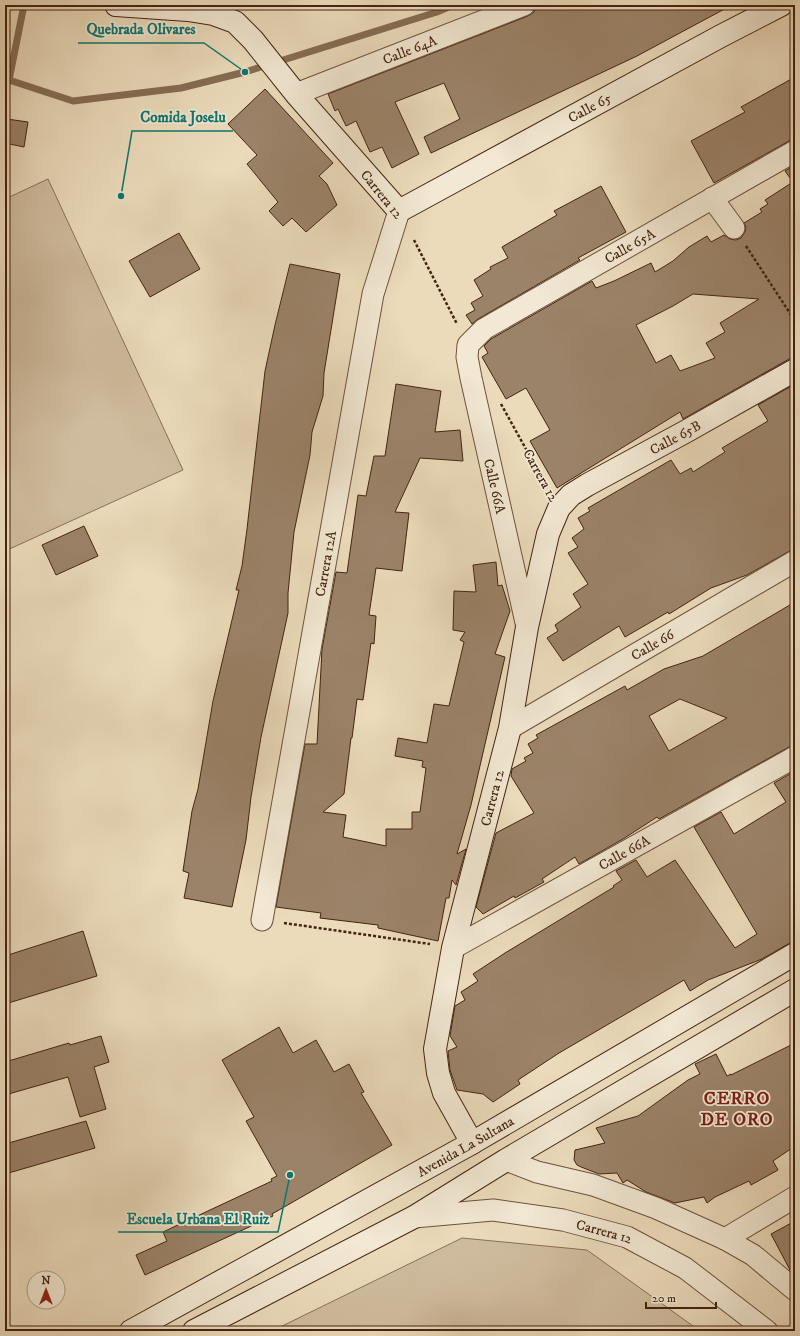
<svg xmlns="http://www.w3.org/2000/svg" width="800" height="1336" viewBox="0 0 800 1336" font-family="'IM FELL DW Pica',serif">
<rect width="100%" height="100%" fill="#ebdbbb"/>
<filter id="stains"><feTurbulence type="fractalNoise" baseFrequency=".005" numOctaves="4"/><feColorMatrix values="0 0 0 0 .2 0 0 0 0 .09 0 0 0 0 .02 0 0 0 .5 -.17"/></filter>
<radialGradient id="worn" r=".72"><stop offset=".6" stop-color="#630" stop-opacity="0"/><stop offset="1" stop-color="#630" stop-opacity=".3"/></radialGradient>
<g fill="#cfbc9e" stroke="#8a7058">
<polygon points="48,179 183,470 5,551 5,199"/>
<polygon points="462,1238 587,1250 700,1331 272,1331"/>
</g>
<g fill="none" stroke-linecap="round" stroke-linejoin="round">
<g stroke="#866d54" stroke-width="7">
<polyline points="9,80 24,5"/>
<polyline points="5,82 9,80 73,101 181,88 245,72 437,12 453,5"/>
</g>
</g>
<g fill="#9b8369" stroke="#442411" fill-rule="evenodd">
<polygon points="538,5 732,5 637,56 431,153 424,137 460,119 444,83 395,102 419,154 392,168 382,147 370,152 356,121 346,126 338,109 335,111 328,94 528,16 534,12 536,6"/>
<polygon points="795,77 795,139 789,141 714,183 691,141 745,112 741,107"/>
<polygon points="265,89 333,163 319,176 327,184 337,205 306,232 292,218 283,226 269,211 278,202 247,164 257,155 228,124"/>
<polygon points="7,119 28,122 24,147 5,143"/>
<path d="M795,165V358L789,359L683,419L680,412L557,488L530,441L550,430L526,388L506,399L482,357L488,353L484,346L491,339L592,281L596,288L614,281L651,263L655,272L673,261L689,247L707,236L711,242L724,235L730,239L736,240L741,238L745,232L746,227L744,223L762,212L760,209L768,204L765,200L793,182L785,171ZM693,294L759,299L720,323L725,332L706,343L715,358L680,371L671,355L656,363L636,325L673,306Z"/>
<polygon points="601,186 626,232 578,258 580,260 478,319 472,324 466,315 475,310 471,303 483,296 474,280 491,269 490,267 508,258 502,247 557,215 554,211"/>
<polygon points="179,233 200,269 150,297 129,261"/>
<polygon points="290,264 340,274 324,373 323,396 312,432 310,455 294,532 288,593 288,613 261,737 251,797 246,840 232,907 184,898 189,873 183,871 192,811 198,789 213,701 239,590 236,590 242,566 247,529 265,371 275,325"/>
<polygon points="396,384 441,391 435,432 460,430 463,461 420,458 395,512 409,513 402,571 376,568 369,615 376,616 374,644 371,643 363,700 357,699 352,738 351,738 344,794 323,812 346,815 343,837 386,846 386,829 412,829 412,812 420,812 426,768 422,767 423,761 395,756 398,738 427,743 434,704 449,706 464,642 460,640 465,632 453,630 454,591 476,592 473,565 496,562 498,586 502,585 510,611 495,654 505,657 471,805 457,854 466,849 456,885 452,880 449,898 446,898 438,941 378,928 378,925 320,918 321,913 276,907 305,744 317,744 322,649 336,572 347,573 358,495 366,496 374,456 385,456"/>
<polygon points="795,384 795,548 747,575 711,588 669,614 668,612 625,637 619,626 563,661 547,638 558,631 555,625 581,607 573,594 588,584 568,553 578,547 572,538 584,529 578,518 590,511 588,508 671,460 680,474 691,468 693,472 725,452 722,448 768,421 758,405"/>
<polygon points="84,526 98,556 56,575 42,545"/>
<path d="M795,602V745L789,747L659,819L657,817L623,839L579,864L575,857L542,879L544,882L515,898L514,896L483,914L476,907L496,833L534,813L511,776L512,769L526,761L524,758L533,753L528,744L538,738L536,735L625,686L627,690L664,669L703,656ZM680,699L727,718L669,751L649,716Z"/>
<polygon points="795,771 795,940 762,959 708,980 690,991 684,980 559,1053 518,1080 520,1084 493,1102 483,1094 457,1090 450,1070 448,1051 457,1047 450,1036 455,1006 465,1000 461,992 478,981 473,974 505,953 614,887 613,886 622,880 616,871 636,860 647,877 675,860 735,948 757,934 694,827 721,812 734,834 786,802 774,783"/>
<polygon points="83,931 97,976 5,1004 5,956"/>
<polygon points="279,1027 293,1053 316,1040 334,1072 349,1064 364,1092 361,1093 392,1145 272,1214 273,1216 145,1275 136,1255 167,1241 163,1232 272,1181 271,1179 277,1176 246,1121 254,1117 222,1060"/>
<polygon points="101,1036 109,1062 94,1067 106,1109 80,1117 68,1077 5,1095 5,1062 69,1043 70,1045"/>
<polygon points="795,1043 795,1146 773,1161 778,1170 751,1185 749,1181 715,1197 707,1203 704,1197 675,1203 646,1192 627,1180 623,1183 617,1173 599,1174 581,1167 577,1165 574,1160 575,1150 605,1143 596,1128 638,1116 688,1080 700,1074 695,1064 716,1054 727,1076 731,1074 731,1075"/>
<polygon points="86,1121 95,1148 5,1174 5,1144"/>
<polygon points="795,1221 795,1274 790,1270 771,1234"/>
</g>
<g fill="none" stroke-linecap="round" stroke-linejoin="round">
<g stroke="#6e523c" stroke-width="23">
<g id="street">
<path id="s1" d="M296,94L524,5"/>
<polyline points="712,198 734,228"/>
<path id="s2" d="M527,627L471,378L467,357L468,345L484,329L795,151"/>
<path id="s3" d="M510,728L795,561"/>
<path id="s4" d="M262,920L373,294L399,211"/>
<path id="s5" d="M453,948L795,757"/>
<polyline points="506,1160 537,1172 593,1185 656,1208 725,1239 753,1255 795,1290"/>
<path id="s6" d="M414,1217L493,1210L563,1220L627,1237L685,1268L767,1331"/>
<polyline points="725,1239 795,1197"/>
</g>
</g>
<g stroke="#442411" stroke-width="24">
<g id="secondary">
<path id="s7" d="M116,5L188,10L213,14L235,22L253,40L296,94L399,211L721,36L781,5"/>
<path id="s8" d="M472,1143L444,1093L438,1073L435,1049L453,948L510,728L527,627L548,534L559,508L571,495L587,485L685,432L795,370"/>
<path id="s9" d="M131,1331L472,1143L795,954"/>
<polyline points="194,1331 414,1217 506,1160 795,990"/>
</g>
</g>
<g stroke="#442411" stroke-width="2.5" stroke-dasharray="3 2" stroke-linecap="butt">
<polyline points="414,240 457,324"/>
<polyline points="746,246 795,321"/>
<polyline points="501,404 547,487"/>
<polyline points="284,923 430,944"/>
</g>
<use href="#street" stroke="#f2e8d3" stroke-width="21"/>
<use href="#secondary" stroke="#f2e8d3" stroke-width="22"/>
</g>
<g text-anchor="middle" stroke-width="3.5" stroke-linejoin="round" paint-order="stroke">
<g font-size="14" fill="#442411" stroke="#f2e8d3">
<text dy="5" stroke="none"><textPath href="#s1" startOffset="122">Calle 64A</textPath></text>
<text dy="5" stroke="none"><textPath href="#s7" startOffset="588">Calle 65</textPath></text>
<text transform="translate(382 194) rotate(51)" y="5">Carrera 12</text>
<text dy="5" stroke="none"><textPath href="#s2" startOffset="479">Calle 65A</textPath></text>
<text dy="5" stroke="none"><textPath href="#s8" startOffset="795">Calle 65B</textPath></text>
<text transform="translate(541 475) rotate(61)" y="5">Carrera 12</text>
<text transform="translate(495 486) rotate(77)" y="5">Calle 66A</text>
<text dy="5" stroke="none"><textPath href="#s4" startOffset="362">Carrera 12A</textPath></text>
<text dy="5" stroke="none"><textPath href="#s3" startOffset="165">Calle 66</textPath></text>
<text dy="5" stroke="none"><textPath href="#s8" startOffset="360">Carrera 12</textPath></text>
<text dy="5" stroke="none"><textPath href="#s5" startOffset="196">Calle 66A</textPath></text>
<text dy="5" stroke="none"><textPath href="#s9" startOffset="382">Avenida La Sultana</textPath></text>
<text dy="5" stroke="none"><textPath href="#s6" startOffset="193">Carrera 12</textPath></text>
</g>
<g font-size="18" font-weight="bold" letter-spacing="1" fill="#7a1f14" stroke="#f2e8d3">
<text x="737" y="1104">CERRO<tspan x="737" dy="21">DE ORO</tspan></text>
</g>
</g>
<path fill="none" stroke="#0f766e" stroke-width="1.5" d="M245 72L204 43H78M121 196L132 131H233M290 1175L278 1232H118"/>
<g fill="#0f766e" stroke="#f2e8d3" stroke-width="1.5">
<circle cx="245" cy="72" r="4"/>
<circle cx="121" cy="196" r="4"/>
<circle cx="290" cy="1175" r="4"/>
</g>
<g font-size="15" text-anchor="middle" font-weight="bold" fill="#0f766e" stroke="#f2e8d3" stroke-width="3.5" stroke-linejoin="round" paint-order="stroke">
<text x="141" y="34">Quebrada Olivares</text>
<text x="183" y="122">Comida Joselu</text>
<text x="198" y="1224">Escuela Urbana El Ruiz</text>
</g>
<rect width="800" height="1336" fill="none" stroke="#ebdbbb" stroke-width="20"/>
<rect x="6" y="6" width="788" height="1324" fill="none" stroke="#442411" stroke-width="2"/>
<rect x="10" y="10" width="780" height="1316" fill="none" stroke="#442411"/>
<g transform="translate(46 1290)"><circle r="19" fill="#f2e8d3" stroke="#ac9a85"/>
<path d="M0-3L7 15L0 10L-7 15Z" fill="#8f2418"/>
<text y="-6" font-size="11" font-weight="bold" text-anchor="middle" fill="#442411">N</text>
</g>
<path d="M646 1302v6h70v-6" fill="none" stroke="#442411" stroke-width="2"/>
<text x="652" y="1302" font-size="12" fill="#442411" stroke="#f2e8d3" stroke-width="3" paint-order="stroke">20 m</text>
<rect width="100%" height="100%" filter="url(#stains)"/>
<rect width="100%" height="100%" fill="url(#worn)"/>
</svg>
